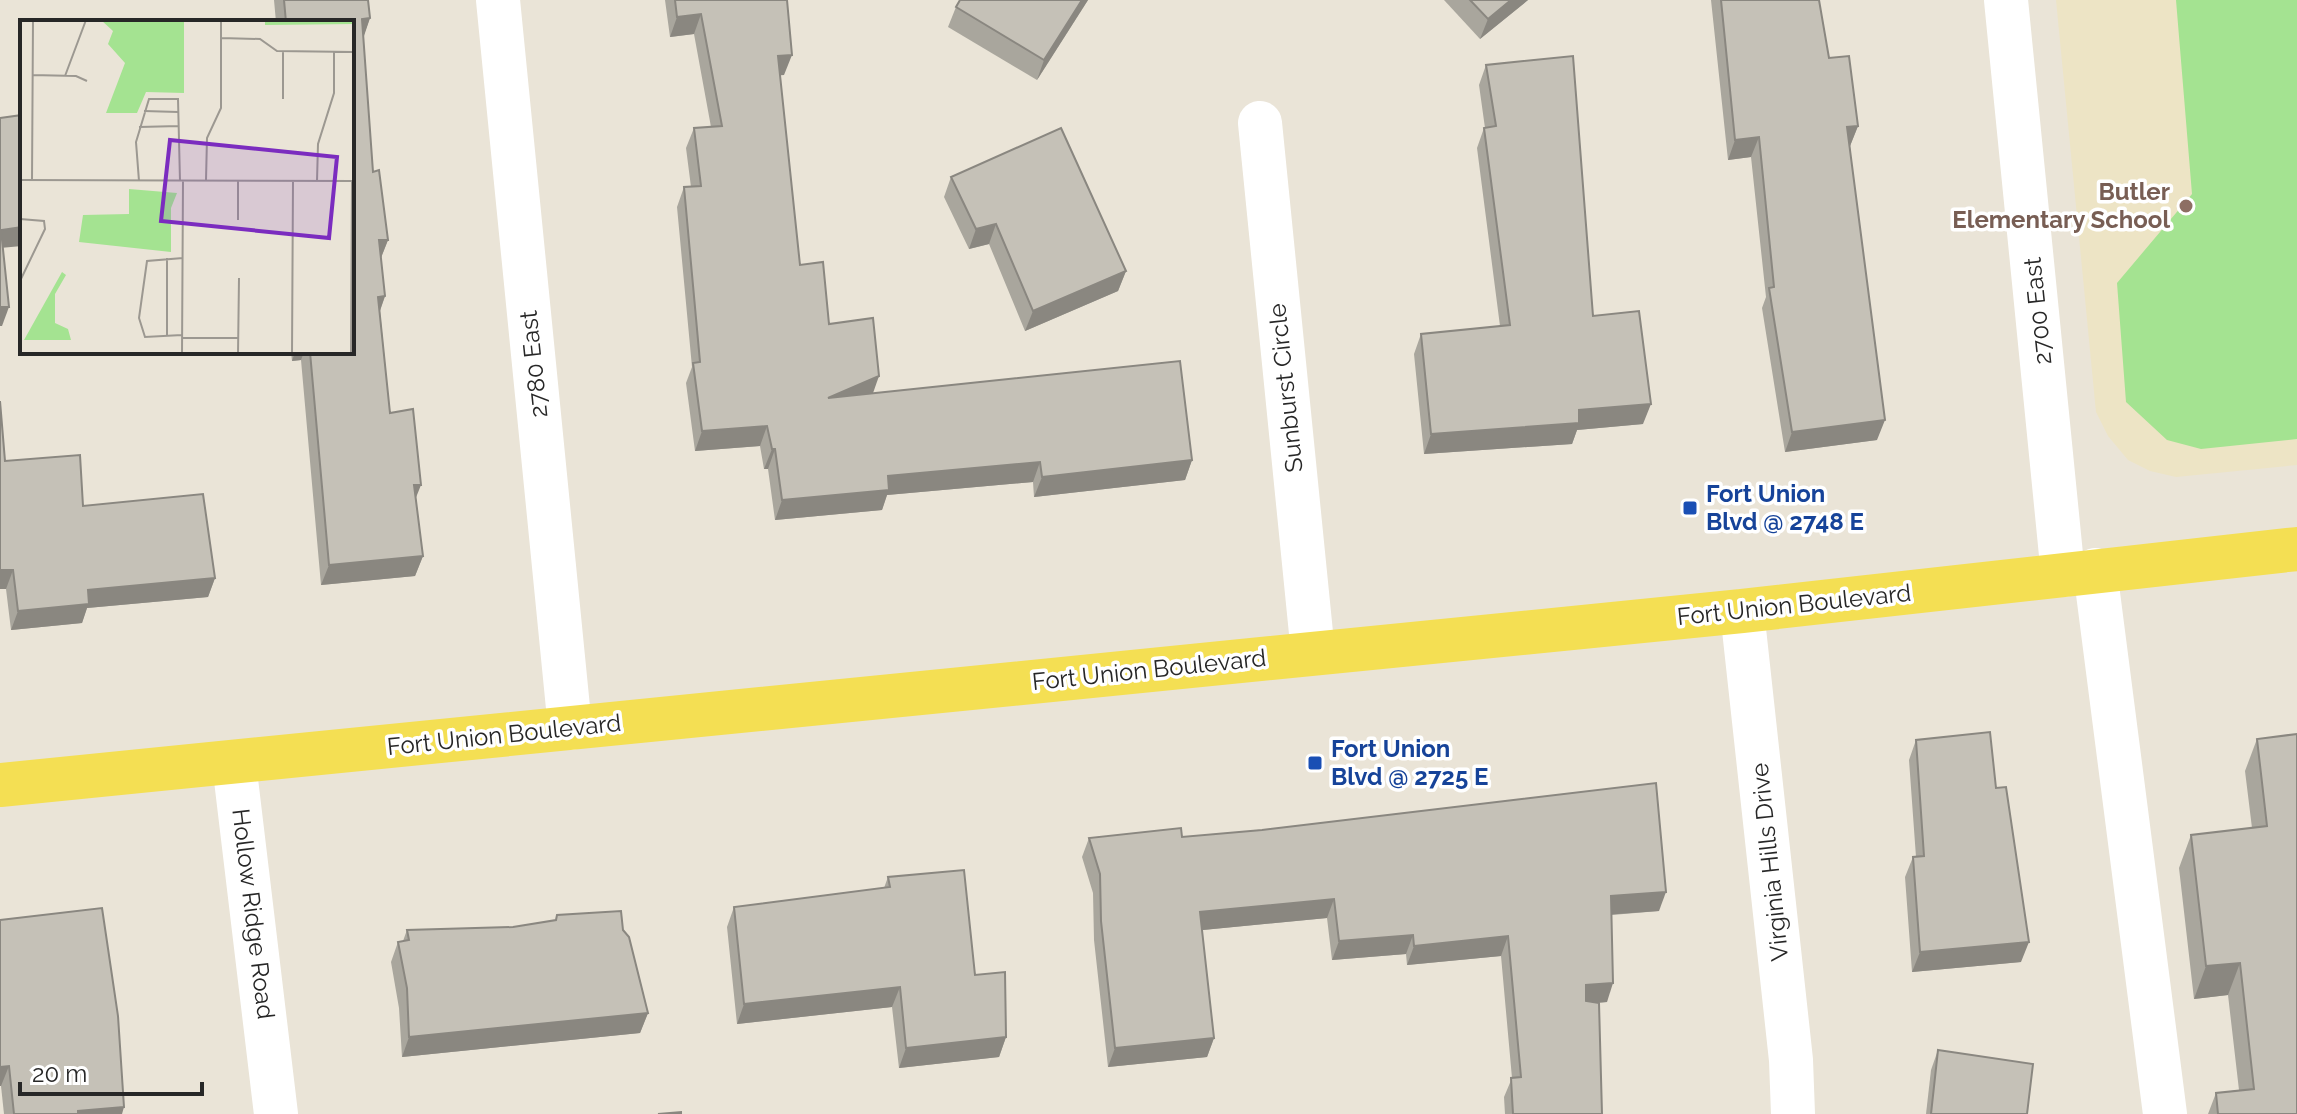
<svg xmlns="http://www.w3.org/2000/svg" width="2297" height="1114" viewBox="0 0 2297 1114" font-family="Raleway,sans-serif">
<rect width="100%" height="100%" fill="#eae4d7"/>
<polygon fill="#ede4c5" points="2056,0 2297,0 2297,465 2176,477 2150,471 2128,460 2108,436 2096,412"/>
<polygon fill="#a4e391" points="2176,0 2297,0 2297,439 2201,449 2167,440 2126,402 2117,283 2192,194"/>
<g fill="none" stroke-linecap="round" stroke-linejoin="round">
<g stroke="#fff" stroke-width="44">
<polyline points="498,0 570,728"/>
<polyline points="2006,0 2063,575"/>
<polyline points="1260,123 1313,653"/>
<polyline points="2095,570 2165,1114"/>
<polyline points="1742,611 1791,1060 1793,1114"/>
<polyline points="234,763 276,1114"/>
</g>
<polyline stroke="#f4df53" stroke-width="44" points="0,785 1742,611 2297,549"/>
</g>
<g fill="#a9a69d">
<polygon points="274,0 368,0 370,18 363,37 373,172 388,240 381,258 385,296 380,311 390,413 416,498 423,556 415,576 321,585 301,360 292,361 291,352 352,352 352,22 276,22"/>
<polygon points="665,0 787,0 784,75 780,75 800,265 829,324 873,393 1192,460 1185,480 1034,497 1033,482 887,495 882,510 775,520 768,469 764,469 760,446 695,451 686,383 692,367 677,207 684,187 691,187 686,148 694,128 711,127 694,34 670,37"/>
<polygon points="960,0 1088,0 1037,80 948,27 956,7"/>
<polygon points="1444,0 1528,0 1480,39"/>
<polygon points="1711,0 1819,0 1829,58 1858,126 1850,146 1877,440 1785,452 1762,308 1766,297 1751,157 1728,160"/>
<polygon points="1486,65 1593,316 1643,424 1577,430 1572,444 1424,454 1414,354 1421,334 1500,326 1477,148 1484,128 1485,128 1479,85"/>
<polygon points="951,177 1126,271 1118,291 1025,331 989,244 969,249 944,197"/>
<polygon points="0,401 5,461 83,506 215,578 208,597 87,608 82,623 11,630 6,589 0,589"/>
<polygon points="2297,734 2297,1114 2208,1114 2216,1093 2239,1090 2228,995 2194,999 2179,868 2191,835 2252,828 2245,771 2257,739"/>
<polygon points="1916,740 1996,788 2021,962 1912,972 1905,877 1913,857 1916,857 1909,760"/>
<polygon points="1182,837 1659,911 1612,915 1607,1002 1597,1003 1602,1114 1505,1114 1504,1097 1512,1078 1501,956 1407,965 1406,954 1332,960 1327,918 1202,930 1214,1038 1207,1057 1108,1067 1094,940 1093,893 1082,857 1089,838"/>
<polygon points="888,877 975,975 1006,1037 999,1057 899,1068 892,1007 737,1024 727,927 734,907 884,888"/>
<polygon points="557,915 623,930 648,1013 640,1033 402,1057 399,1008 391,962 398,942 403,941 407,930 513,927 555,921"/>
<polygon points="0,920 122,1114 4,1114 1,1086"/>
<polygon points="1938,1050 2027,1114 1926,1114 1931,1070"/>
</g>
<g fill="#8a8780">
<polygon points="1082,0 1088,0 1037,80 1044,60"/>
<polygon points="1511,0 1528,0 1480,39 1488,19"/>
<polygon points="701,14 694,34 670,37 677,17"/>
<polygon points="370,18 363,39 362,19"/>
<polygon points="792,55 784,75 771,76 778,56"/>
<polygon points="1858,126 1850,146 1847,127"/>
<polygon points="1759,137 1751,157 1728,160 1735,140"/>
<polygon points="996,224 989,244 969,249 976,229"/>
<polygon points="22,227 22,246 0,248 1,230"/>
<polygon points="379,240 388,240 380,260"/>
<polygon points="1126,271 1118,291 1025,331 1033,311"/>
<polygon points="385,296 378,316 378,297"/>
<polygon points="0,307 9,307 2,326 0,326"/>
<polygon points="295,352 304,352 301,360 292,361"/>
<polygon points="879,376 872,396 828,398"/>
<polygon points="1651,404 1643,424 1577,430 1572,444 1424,454 1431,434 1579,410"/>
<polygon points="1885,420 1877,440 1785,452 1792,432"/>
<polygon points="767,426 760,446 695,451 702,431"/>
<polygon points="772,449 775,449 768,469 764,469"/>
<polygon points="1192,460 1185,480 1034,497 1042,477"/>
<polygon points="1040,462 1033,482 887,495 882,510 775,520 782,500 888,476"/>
<polygon points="414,485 421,485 413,505"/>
<polygon points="423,556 415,576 321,585 329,565"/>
<polygon points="0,570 13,570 6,589 0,589"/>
<polygon points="215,578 208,597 87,608 82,623 11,630 18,611 88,590"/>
<polygon points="1666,892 1659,911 1604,915 1611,896"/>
<polygon points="1334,899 1327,918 1193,931 1200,912"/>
<polygon points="1413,935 1406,954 1332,960 1339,941"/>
<polygon points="1508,936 1501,956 1407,965 1414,946"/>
<polygon points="2029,942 2021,962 1912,972 1920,952"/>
<polygon points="2240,963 2228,995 2194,999 2206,966"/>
<polygon points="1613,983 1607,1002 1579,1004 1586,985"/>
<polygon points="900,987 892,1007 737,1024 744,1004"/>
<polygon points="648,1013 640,1033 402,1057 409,1037"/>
<polygon points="1006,1037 999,1057 899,1068 906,1048"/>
<polygon points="1214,1038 1207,1057 1108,1067 1115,1048"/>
<polygon points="9,1066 1,1086 0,1086 0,1067"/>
<polygon points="124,1107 122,1114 77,1114 78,1111"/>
</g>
<g fill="#c5c1b7" stroke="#8a8780" stroke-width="2">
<polygon points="284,0 368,0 370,18 362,19 373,172 379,170 388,240 379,240 385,296 378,297 390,413 413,409 421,485 414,485 423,556 329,565 310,352 352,352 352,22 286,22"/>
<polygon points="675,0 787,0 792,55 778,56 800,265 823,262 829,324 873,318 879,376 828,398 1180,361 1192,460 1042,477 1040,462 888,476 889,490 782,500 775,449 772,449 767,426 702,431 693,363 700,362 684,187 701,186 694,128 722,126 701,14 677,17"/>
<polygon points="960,0 1082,0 1044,60 956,7"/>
<polygon points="1470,0 1511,0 1488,19"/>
<polygon points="1721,0 1819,0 1829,58 1849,56 1858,126 1847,127 1885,420 1792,432 1769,288 1774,287 1759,137 1735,140"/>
<polygon points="1573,56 1593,316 1639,311 1651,404 1579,410 1579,423 1431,434 1421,334 1510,325 1484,128 1496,126 1486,65"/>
<polygon points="22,115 22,227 1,230 9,307 0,307 0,118"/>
<polygon points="1061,128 1126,271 1033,311 996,224 976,229 951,177"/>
<polygon points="0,401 5,461 80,455 83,506 203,494 215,578 88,590 89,604 18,611 13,570 0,570"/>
<polygon points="1990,732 1996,788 2006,787 2029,942 1920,952 1913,857 1924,856 1916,740"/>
<polygon points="2297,734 2297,1114 2218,1114 2216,1093 2254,1089 2240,963 2206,966 2191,835 2267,826 2257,739"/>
<polygon points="1656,783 1666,892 1611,896 1613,983 1586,985 1586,1001 1599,1003 1602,1114 1513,1114 1511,1078 1521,1077 1508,936 1414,946 1413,935 1339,941 1334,899 1200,912 1214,1038 1115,1048 1101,921 1100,874 1089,838 1181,828 1182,837 1262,830"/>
<polygon points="964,870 975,975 1005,972 1006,1037 906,1048 900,987 744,1004 734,907 890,887 888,877"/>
<polygon points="102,908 118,1016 124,1107 78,1111 78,1114 14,1114 9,1066 0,1067 0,920"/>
<polygon points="621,911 623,930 629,937 648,1013 409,1037 407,988 398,942 409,940 407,930 513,927 556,920 557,915"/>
<polygon points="1938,1050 2033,1064 2027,1114 1931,1114"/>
<polygon points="681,1112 681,1114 658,1114"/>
</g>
<circle fill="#8d6e63" stroke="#fff" stroke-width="3" cx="2186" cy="206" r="8"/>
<g fill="#1a4fb4" stroke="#fff" stroke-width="3">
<rect x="1682" y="500" width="16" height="16" rx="4"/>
<rect x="1307" y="755" width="16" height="16" rx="4"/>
</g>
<g text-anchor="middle" stroke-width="7" stroke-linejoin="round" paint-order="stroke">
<g font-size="24" font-weight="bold" fill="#785e54" stroke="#fff" text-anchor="end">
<text x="2170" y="200">Butler<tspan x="2170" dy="28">Elementary School</tspan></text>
</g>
<g font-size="24" fill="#272727" stroke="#fff">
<text transform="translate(2038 311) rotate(-96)" y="8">2700 East</text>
<text transform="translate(534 364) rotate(-96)" y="8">2780 East</text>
<text transform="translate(1286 388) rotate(-96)" y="8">Sunburst Circle</text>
<text transform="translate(1794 605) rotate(-6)" y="8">Fort Union Boulevard</text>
<text transform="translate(1149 670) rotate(-6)" y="8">Fort Union Boulevard</text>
<text transform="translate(504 735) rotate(-6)" y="8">Fort Union Boulevard</text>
<text transform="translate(1770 862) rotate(-96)" y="8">Virginia Hills Drive</text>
<text transform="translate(253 914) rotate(83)" y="8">Hollow Ridge Road</text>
</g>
<g font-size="24" font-weight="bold" fill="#164399" stroke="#fff" text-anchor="start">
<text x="1706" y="502">Fort Union<tspan x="1706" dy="28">Blvd @ 2748 E</tspan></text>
<text x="1331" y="757">Fort Union<tspan x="1331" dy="28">Blvd @ 2725 E</tspan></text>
</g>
</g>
<g transform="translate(20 20)">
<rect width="334" height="334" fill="#eae4d7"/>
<path d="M81,0H164V73L126,72L117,93H86L105,43L88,24L93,11ZM245,0H334V4L245,5ZM109,169L157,173L151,188V232L59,222L63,195L109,194ZM42,252L46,255L35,274V303L48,309L51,320H4Z" fill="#a4e391"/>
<path fill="none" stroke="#9c9891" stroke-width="2" d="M201,18L240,19L257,31L334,32M12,55L56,56L67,61M45,56L66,0M263,79V31M124,91L158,92M119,107L159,106M0,160L334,161M12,160L13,0M186,160L187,118L201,88V0M119,161L116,122L129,79H158L160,161M297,161L298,124L314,73V32M0,199L24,201L25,209L0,261M218,200V161M147,238V315M162,315L125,317L119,298L127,241L163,238M162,318H218M162,334L163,161M218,334L219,258M272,334L273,161M331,334L332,161"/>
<path fill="#7b2cbf" fill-opacity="0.15" stroke="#7b2cbf" stroke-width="4" d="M150,120L317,137L309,218L141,201Z"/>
<rect width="334" height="334" fill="none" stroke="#272727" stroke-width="4"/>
</g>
<path d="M20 1082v12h182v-12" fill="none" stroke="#272727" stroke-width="4"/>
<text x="32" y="1082" font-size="24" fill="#272727" stroke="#ffffff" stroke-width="6" paint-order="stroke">20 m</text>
</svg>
